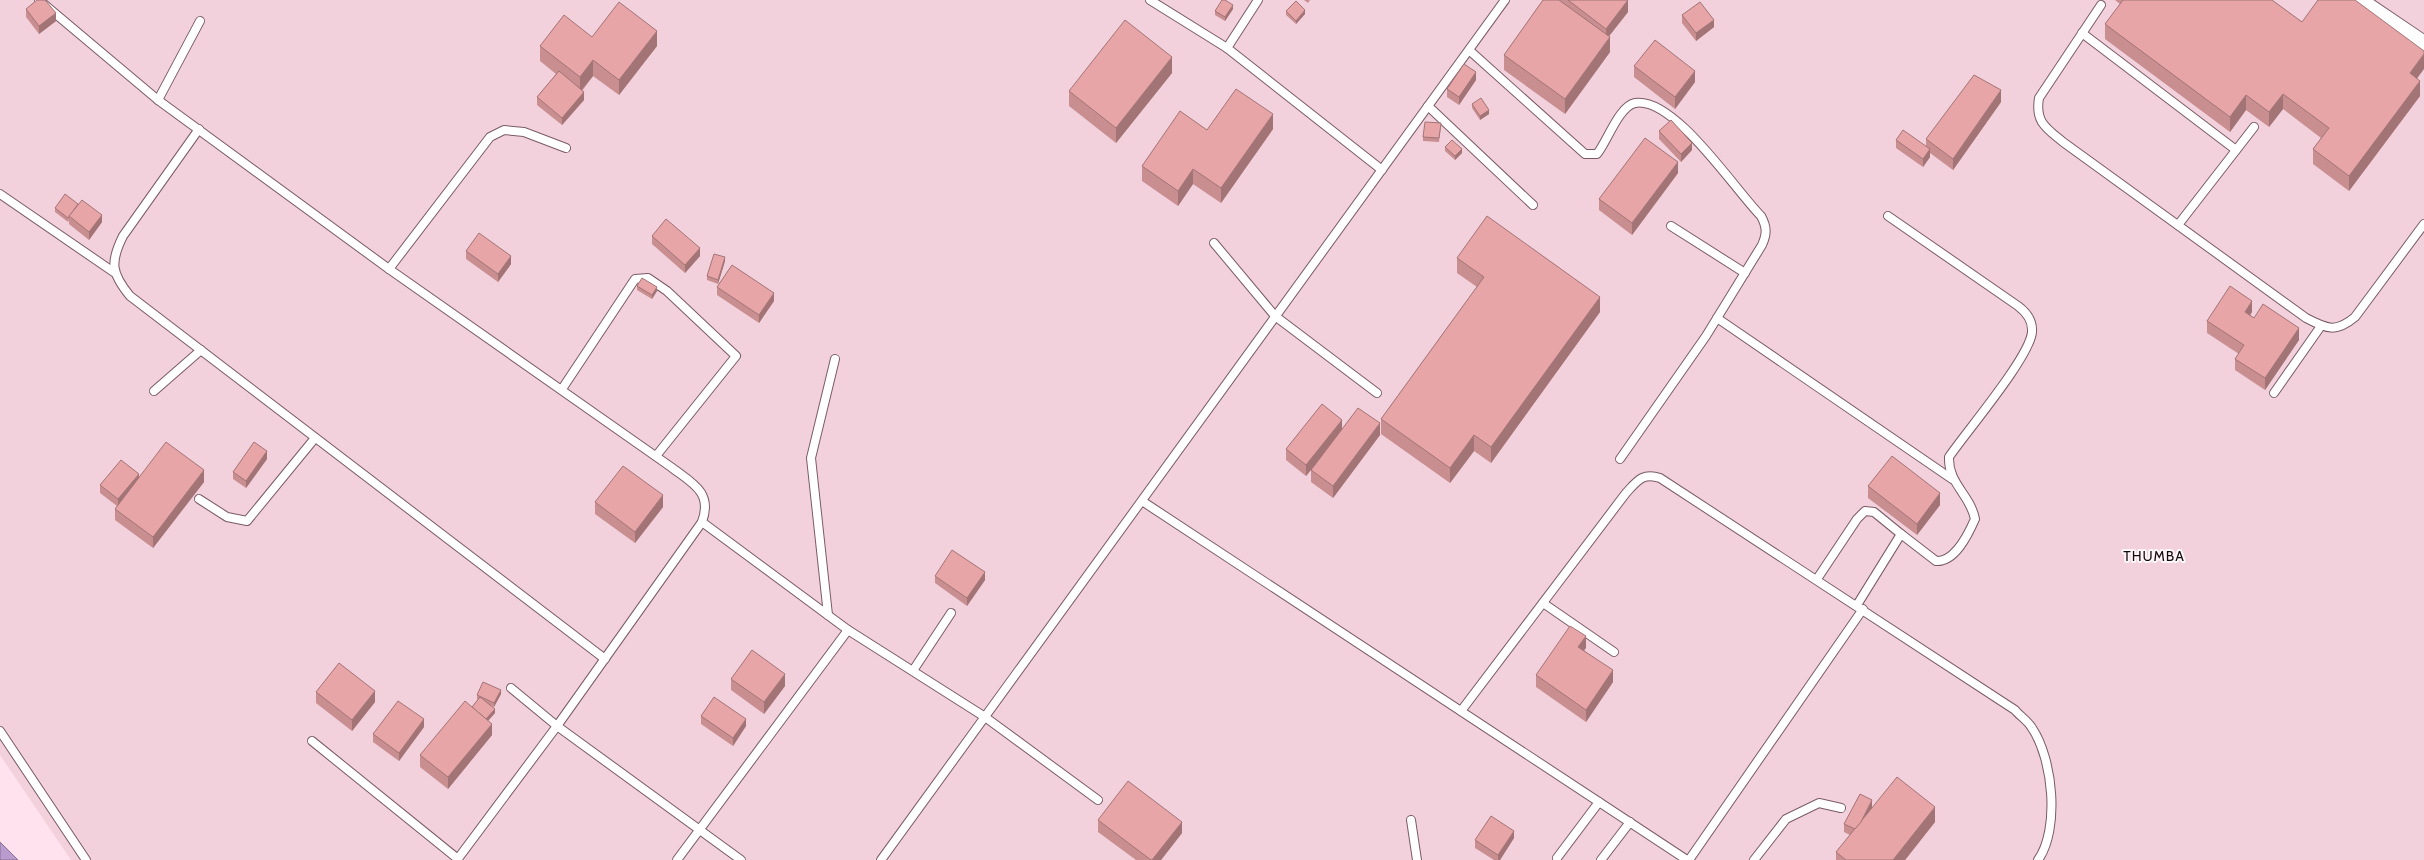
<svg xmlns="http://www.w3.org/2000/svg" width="2424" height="860" viewBox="0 0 2424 860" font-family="Cabin,sans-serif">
<rect width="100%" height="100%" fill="#ffe2ed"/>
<polygon fill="#f3d1dc" points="0,0 2424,0 2424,860 71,860 0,755"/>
<polygon fill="#b99bce" stroke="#886f94" points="0,842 18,860 0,860"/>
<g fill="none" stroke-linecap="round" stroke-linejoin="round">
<g stroke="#795b66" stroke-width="10">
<g id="lane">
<path d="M39,0L158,100L389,269L671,467C692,483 713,492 702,522L557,726L457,860"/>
<polyline points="1150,0 1227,48"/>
<polyline points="1258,0 1227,48 1382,170"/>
<path d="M2101,5L2039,98C2035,122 2046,128 2063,142L2306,318C2327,329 2336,333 2355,317L2424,224"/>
<polyline points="2082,33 2236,150"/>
<path d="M1469,50L1585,154H1597C1607,142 1619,106 1635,103C1674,96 1735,190 1761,216C1767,227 1767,234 1762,245L1706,336L1620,459"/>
<polyline points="158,100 200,21"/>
<polyline points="1428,106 1533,205"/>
<path d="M199,129L123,236C110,262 111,273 130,296L605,659"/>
<polyline points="0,194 115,273"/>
<polyline points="2178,225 2254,127"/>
<polyline points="1671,226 1745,273"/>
<polyline points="1214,243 1275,316 1377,393"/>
<polyline points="389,269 490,137 504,130 524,132 566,148"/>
<polyline points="1717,318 1952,479"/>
<polyline points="562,389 635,279 648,278 667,291 736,356 656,456"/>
<polyline points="154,391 201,350"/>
<polyline points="2274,393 2321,326"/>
<polyline points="199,499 227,517 247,521 315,438"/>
<polyline points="1142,501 1687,860"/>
<polyline points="702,522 848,630 985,717 1098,800"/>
<polyline points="1817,579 1857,519 1865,511 1874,512 1901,534"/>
<polyline points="1543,603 1614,652"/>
<path d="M1857,605L1901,534L1936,561C1955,562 1968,535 1975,519C1970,494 1948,484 1949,457C1966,432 2030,357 2032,332C2033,320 2026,312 2018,306L1888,216"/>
<polyline points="828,615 811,458 835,359"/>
<polyline points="914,669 951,613"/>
<polyline points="511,688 557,726 741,860"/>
<path d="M1461,711L1626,493C1637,481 1643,472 1660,478L2015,710C2020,716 2028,721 2032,728C2053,759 2060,829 2038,860"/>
<polyline points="0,731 86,860"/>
<polyline points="312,741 458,859"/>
<polyline points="1411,820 1417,860"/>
<polyline points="1557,858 1599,802"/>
<polyline points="677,860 848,630"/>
<polyline points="881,860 1505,0"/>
<polyline points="1601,860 1630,822"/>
<polyline points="1689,860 1863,609"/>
<polyline points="1754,860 1786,819 1819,803 1841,808"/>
</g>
</g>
<g stroke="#795b66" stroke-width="18">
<polyline id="street" points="2359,0 2424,44"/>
</g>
<use href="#lane" stroke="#fff" stroke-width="8"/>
<use href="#street" stroke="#fff" stroke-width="16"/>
</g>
<g fill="#c88e90">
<polygon points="1304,0 1310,0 1308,3"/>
<polygon points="1543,0 1627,0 1628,12 1609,36 1610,52 1565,114 1504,70 1504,55"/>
<polygon points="2115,0 2272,0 2302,22 2417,78 2420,96 2349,191 2313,164 2313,149 2321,138 2283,109 2269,127 2246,110 2230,132 2105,39 2105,24 2120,4"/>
<polygon points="26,9 56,21 39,34 26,17"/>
<polygon points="1233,9 1225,21 1215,15 1215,11"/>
<polygon points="1286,11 1305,14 1296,24 1286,15"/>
<polygon points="1682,15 1714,27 1696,41 1682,23"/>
<polygon points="592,37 657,46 619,95 593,76 582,91 584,100 562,125 537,105 537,97 556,74 540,61 540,46"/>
<polygon points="1634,66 1695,82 1675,109 1634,77"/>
<polygon points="1172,73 1116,143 1069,106 1069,91"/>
<polygon points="1476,80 1459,105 1447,97 1447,89"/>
<polygon points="2001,102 1953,170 1930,153 1930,157 1923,167 1896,148 1896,140 1926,146 1926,139"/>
<polygon points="1472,104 1489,114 1480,120 1472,108"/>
<polygon points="1441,127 1439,142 1423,141 1423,137"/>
<polygon points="1273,129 1221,203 1193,184 1178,206 1142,181 1142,166 1207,130"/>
<polygon points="1659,131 1692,150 1681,162 1659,139"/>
<polygon points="1445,147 1462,153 1455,160 1445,151"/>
<polygon points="1678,173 1632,235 1599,210 1599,199"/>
<polygon points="78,205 102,222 89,240 69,224 69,220 68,222 55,212 55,208"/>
<polygon points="652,236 700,256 685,273 652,244"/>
<polygon points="466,251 511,264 498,282 466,259"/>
<polygon points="1457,258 1600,312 1491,463 1474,451 1450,483 1381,434 1381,419 1477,287 1457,273"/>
<polygon points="725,261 718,284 707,280 707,276"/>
<polygon points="637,286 657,291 652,299 637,290"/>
<polygon points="717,287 774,301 759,323 717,295"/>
<polygon points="2252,312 2250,315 2254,318 2299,340 2265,390 2235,370 2235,359 2239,354 2207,333 2207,321"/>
<polygon points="1342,429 1380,435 1333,498 1311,482 1311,470 1316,464 1306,476 1286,460 1286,449"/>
<polygon points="267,459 246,488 233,479 233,472"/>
<polygon points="139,478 204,482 153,548 115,520 115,509 117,506 100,493 100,485"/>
<polygon points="1868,486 1940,505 1917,535 1868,498"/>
<polygon points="595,502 663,507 635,543 595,514"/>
<polygon points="935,576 985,580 967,606 935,583"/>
<polygon points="1586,648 1584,650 1613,682 1586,722 1536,687 1536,675"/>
<polygon points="731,679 785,686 764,714 731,690"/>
<polygon points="316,692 375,702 352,731 316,703"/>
<polygon points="501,694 494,707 490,705 495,713 488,721 492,735 448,789 420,767 420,755 472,707 478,699 477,699 477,695"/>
<polygon points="701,716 746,726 733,746 701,724"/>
<polygon points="424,727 399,761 373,742 373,734"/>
<polygon points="1872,808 1935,822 1905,860 1836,860 1836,852 1850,835 1844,832 1844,824"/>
<polygon points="1098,820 1182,833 1161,860 1136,860 1098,832"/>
<polygon points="1514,838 1500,860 1494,860 1475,848 1475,840"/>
</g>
<g fill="#a27476">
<polygon points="1628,0 1628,12 1606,40 1606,29"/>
<polygon points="1233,5 1233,9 1225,21 1225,17"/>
<polygon points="1305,10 1305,14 1296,24 1296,21"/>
<polygon points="56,13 56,21 39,34 39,26"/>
<polygon points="1714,20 1714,27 1696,41 1696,33"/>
<polygon points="657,31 657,46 619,95 619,80"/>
<polygon points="1610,37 1610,52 1565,114 1565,99"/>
<polygon points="2424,54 2424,69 2410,88 2410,73"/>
<polygon points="1172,57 1172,73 1116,143 1116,128"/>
<polygon points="593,60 593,76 580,92 580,77"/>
<polygon points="1695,71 1695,82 1675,109 1675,97"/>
<polygon points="1476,72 1476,80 1459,105 1459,97"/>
<polygon points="2420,81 2420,96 2349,191 2349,176"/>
<polygon points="2001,90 2001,102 1953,170 1953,159"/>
<polygon points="584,92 584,100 562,125 562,118"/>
<polygon points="2283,94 2283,109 2269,127 2269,112"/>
<polygon points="2246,95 2246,110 2230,132 2230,117"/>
<polygon points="1489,110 1489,114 1480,120 1480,116"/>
<polygon points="1273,114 1273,129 1221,203 1221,188"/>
<polygon points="1692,143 1692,150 1681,162 1681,154"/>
<polygon points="1462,149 1462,153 1455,160 1455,156"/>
<polygon points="1930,149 1930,157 1923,167 1923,159"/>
<polygon points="1678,162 1678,173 1632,235 1632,223"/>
<polygon points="1193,169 1193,184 1178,206 1178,191"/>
<polygon points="102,215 102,222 89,240 89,232"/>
<polygon points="700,248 700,256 685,273 685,265"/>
<polygon points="511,256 511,264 498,282 498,274"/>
<polygon points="725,257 725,261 718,284 718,280"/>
<polygon points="657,287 657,291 652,299 652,295"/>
<polygon points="774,293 774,301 759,323 759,315"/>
<polygon points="1600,297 1600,312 1491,463 1491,447"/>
<polygon points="2252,301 2252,312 2245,323 2245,312"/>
<polygon points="2299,328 2299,340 2265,390 2265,378"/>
<polygon points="1342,420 1342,431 1306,476 1306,465"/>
<polygon points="1380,423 1380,435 1333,498 1333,486"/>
<polygon points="1474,435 1474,451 1450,483 1450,468"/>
<polygon points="267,451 267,459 246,488 246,481"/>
<polygon points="204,470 204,482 153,548 153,537"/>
<polygon points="139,474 139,482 118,507 118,499"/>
<polygon points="1940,493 1940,505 1917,535 1917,524"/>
<polygon points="663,495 663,507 635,543 635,532"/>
<polygon points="985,572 985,580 967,606 967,598"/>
<polygon points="1586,636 1586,648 1578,658 1578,647"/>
<polygon points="1613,670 1613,682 1586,722 1586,710"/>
<polygon points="785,674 785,686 764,714 764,702"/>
<polygon points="501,690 501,694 494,707 494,703"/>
<polygon points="375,691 375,702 352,731 352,720"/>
<polygon points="495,709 495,713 485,724 485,720"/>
<polygon points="424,719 424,727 399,761 399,753"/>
<polygon points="746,719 746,726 733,746 733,738"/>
<polygon points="492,724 492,735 448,789 448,777"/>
<polygon points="1872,800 1872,808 1856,830"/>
<polygon points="1935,807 1935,822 1905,860 1893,860"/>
<polygon points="1182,822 1182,833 1161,860 1152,860"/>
<polygon points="1514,831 1514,838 1500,860 1498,860 1498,855"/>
</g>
<g fill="#e8a5a8" stroke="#a27476">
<polygon points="37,0 45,0 56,13 39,26 26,9"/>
<polygon points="1222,0 1225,0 1233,5 1225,17 1215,11"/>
<polygon points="1543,0 1559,0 1610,37 1565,99 1504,55"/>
<polygon points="1568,0 1628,0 1606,29"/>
<polygon points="2123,0 2272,0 2302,22 2318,0 2355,0 2424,51 2424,54 2410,73 2420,81 2349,176 2313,149 2329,128 2283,94 2269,112 2246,95 2230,117 2105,24"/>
<polygon points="1296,1 1305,10 1296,21 1286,11"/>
<polygon points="619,2 657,31 619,80 593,60 580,77 540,46 564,15 592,37"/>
<polygon points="1700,2 1714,20 1696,33 1682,15"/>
<polygon points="1125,20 1172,57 1116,128 1069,91"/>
<polygon points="1655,40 1695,71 1675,97 1634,66"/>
<polygon points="1464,64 1476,72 1459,97 1447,89"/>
<polygon points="559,71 584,92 562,118 537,97"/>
<polygon points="1974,75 2001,90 1953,159 1926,139"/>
<polygon points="1236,89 1273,114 1221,188 1193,169 1178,191 1142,166 1180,111 1207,130"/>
<polygon points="1481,98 1489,110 1480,116 1472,104"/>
<polygon points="1671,120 1692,143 1681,154 1659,131"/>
<polygon points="1425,122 1441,123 1439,138 1423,137"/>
<polygon points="1903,130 1930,149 1923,159 1896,140"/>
<polygon points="1645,138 1678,162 1632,223 1599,199"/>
<polygon points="1452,140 1462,149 1455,156 1445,147"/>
<polygon points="65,194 78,204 68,218 55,208"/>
<polygon points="82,200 102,215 89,232 69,216"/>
<polygon points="1487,216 1600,297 1491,447 1474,435 1450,468 1381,419 1484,277 1457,258"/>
<polygon points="666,219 700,248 685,265 652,236"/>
<polygon points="479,233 511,256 498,274 466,251"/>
<polygon points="714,254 725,257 718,280 707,276"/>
<polygon points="732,265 774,293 759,315 717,287"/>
<polygon points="642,278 657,287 652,295 637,286"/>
<polygon points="2230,286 2252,301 2245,312 2254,318 2263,304 2299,328 2265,378 2235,359 2244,345 2207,321"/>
<polygon points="1322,404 1342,420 1306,465 1286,449"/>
<polygon points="1358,408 1380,423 1333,486 1311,470"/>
<polygon points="166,442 204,470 153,537 115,509"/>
<polygon points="254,442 267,451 246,481 233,472"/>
<polygon points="1892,456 1940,493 1917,524 1868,486"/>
<polygon points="121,460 139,474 118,499 100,485"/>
<polygon points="623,466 663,495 635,532 595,502"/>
<polygon points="952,550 985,572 967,598 935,576"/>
<polygon points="1570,626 1586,636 1578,647 1613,670 1586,710 1536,675"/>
<polygon points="752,650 785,674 764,702 731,679"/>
<polygon points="339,663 375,691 352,720 316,692"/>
<polygon points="483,682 501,690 494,703 477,695"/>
<polygon points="480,697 495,709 486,719 472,707"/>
<polygon points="714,697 746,719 733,738 701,716"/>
<polygon points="398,701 424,719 399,753 373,734"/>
<polygon points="465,701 492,724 448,777 420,755"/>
<polygon points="1897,777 1935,807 1893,860 1846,860 1836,852"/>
<polygon points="1128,781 1182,822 1152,860 1151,860 1098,820"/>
<polygon points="1860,794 1872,800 1861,822 1855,829 1844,824"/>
<polygon points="1491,816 1514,831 1498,855 1475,840"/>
</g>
<g text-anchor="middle" stroke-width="4" stroke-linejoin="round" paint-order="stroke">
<g font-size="14" letter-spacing="1" fill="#14090e" stroke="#fef6f9">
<text x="2154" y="561">THUMBA</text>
</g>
</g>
</svg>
